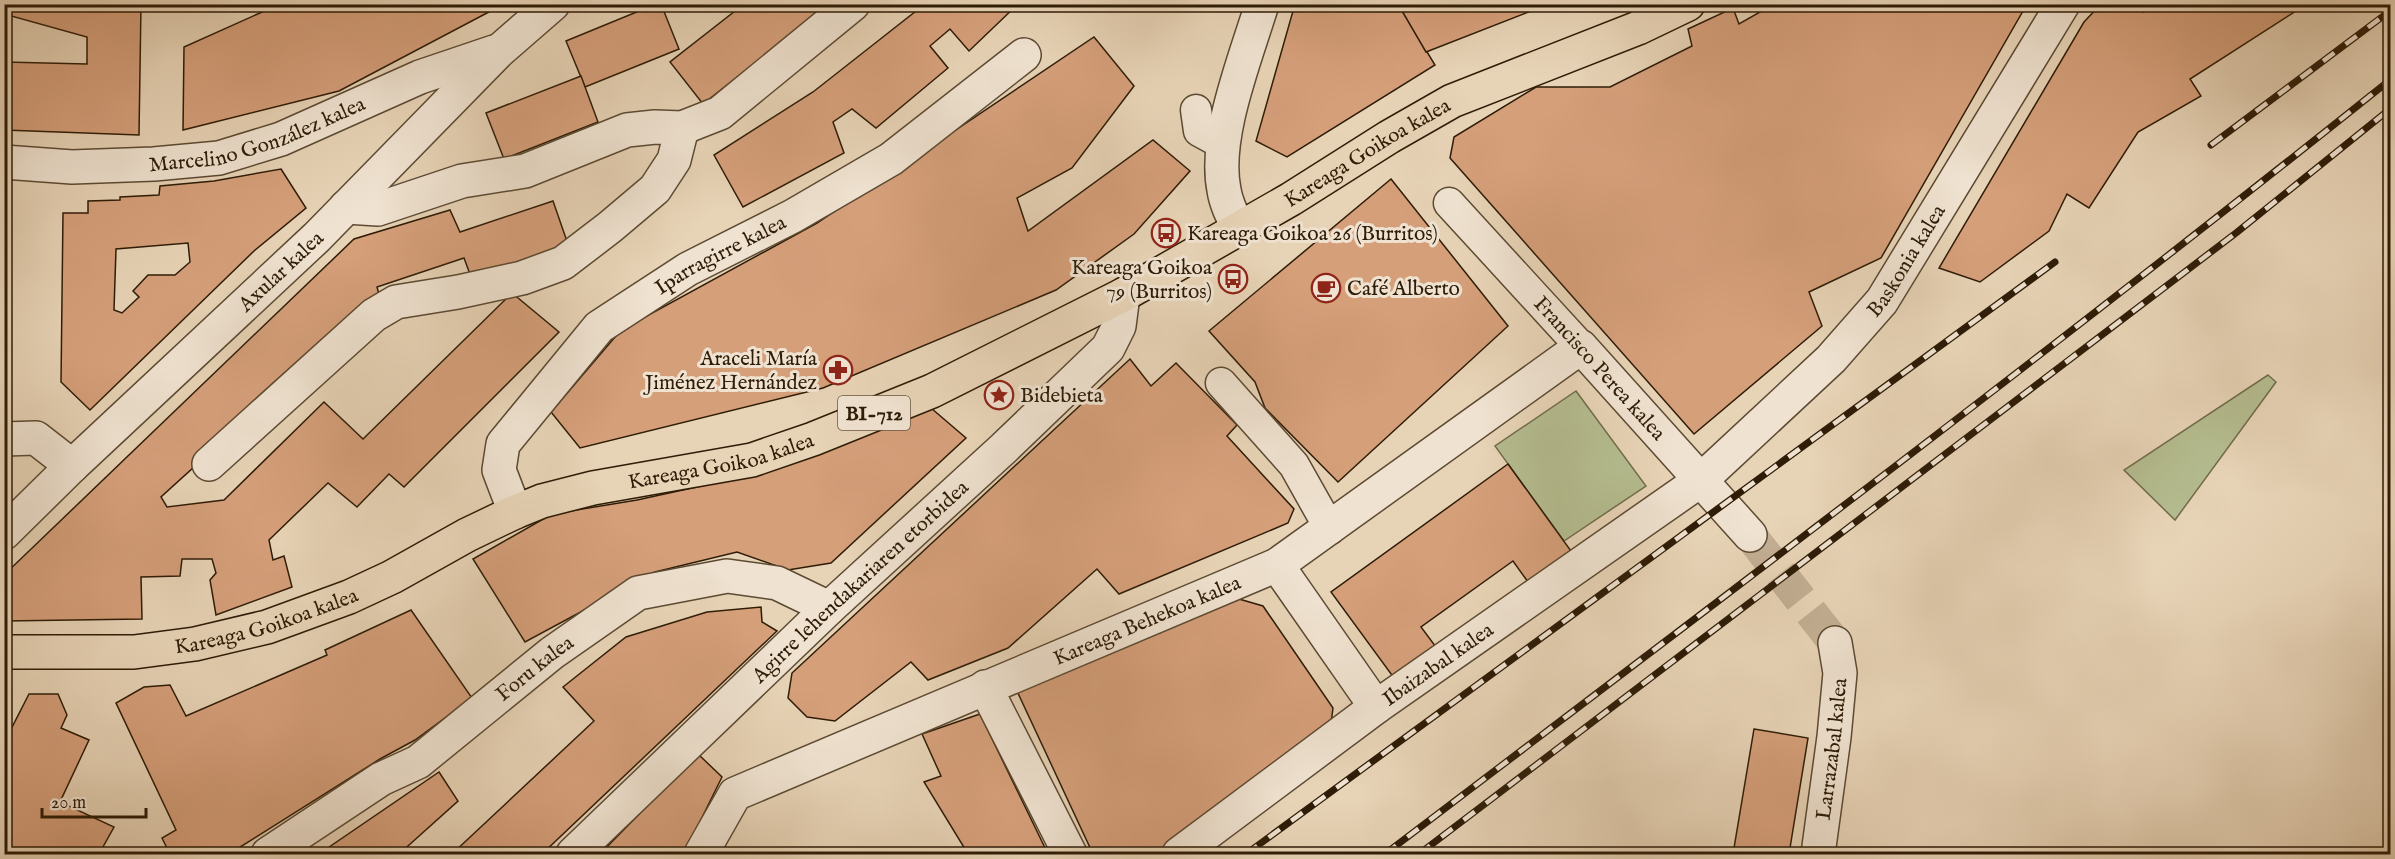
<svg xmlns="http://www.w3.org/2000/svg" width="2395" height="859" viewBox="0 0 2395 859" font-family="'IM FELL English',serif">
<rect width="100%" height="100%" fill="#e7d3b6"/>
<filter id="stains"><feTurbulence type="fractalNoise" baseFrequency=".00333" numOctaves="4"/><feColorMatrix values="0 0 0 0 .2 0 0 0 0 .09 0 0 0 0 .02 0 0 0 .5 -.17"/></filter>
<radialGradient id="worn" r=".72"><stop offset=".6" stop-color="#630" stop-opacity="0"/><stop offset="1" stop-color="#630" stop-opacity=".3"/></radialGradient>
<g fill="#b4bc8f" stroke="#716c4b" stroke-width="1.5">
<polygon points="2268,375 2276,382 2175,520 2124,470"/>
<polygon points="1576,391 1646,486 1564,541 1495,446"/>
</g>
<g fill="#d59f7a" stroke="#2e1c07" stroke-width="1.5" fill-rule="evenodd">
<polygon points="4,4 141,4 139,135 4,130 4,62 87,64 87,37 4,14"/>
<polygon points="280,4 504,4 339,91 183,130 184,47"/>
<polygon points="656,4 661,4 679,49 585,87 566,41"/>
<polygon points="744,4 830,4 703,104 670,62"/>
<polygon points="925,4 1018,4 969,51 950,29 930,46 948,68 876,128 852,109 833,122 844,153 743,207 714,155 813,92"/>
<polygon points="1295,4 1398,4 1435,65 1287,157 1256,141"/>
<polygon points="1398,4 1549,4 1426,52"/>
<polygon points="1774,4 2027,4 1881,258 1809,292 1822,326 1694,434 1450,158 1454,137 1536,87 1610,87 1692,46 1688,29 1733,8 1739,24"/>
<polygon points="2101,4 2130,4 2143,12 2154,4 2307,4 2190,79 2201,96 2138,132 2089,208 2067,194 2049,231 1980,282 1939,268 2084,22"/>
<polygon points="1094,37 1134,86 1072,168 1017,198 1028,231 1153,140 1190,171 1134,234 1056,290 823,388 580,448 551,412 621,330 817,223"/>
<polygon points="581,76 598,122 504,159 486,113"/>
<path d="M281,169L306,208L254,251L90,410L61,382L63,213H88V201L120,200V197L159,195L160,186L214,181ZM188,243L190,262L175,275H148L133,291L139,297L122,313L114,310L116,249Z"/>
<polygon points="1391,179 1508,326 1338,482 1265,408 1255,382 1209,331"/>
<polygon points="553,201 570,250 474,285 464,258 377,287 380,298 161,497 167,507 224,500 324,402 363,439 512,293 559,332 404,487 389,474 357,507 328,483 269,540 273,560 284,556 292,587 216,615 210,580 216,573 212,559 182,559 180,576 141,577 142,619 4,621 4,575 354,239 450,210 460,232"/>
<polygon points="1130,359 1151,386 1176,363 1237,425 1227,436 1294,509 1288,523 1119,594 1097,569 1008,648 928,680 911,662 835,721 807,717 788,698 792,673"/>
<polygon points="931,408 966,438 831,563 788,570 737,552 655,572 525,642 473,559 552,514 637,500 756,474"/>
<polygon points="1508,464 1571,551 1528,582 1513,561 1421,627 1436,647 1394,678 1331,592"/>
<polygon points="1239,599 1263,606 1333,708 1330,731 1154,854 1093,854 1017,691"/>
<polygon points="761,607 762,622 777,631 542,854 452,854 594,721 563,687 626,637 707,612"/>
<polygon points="411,610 472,698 415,740 380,759 229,854 170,854 162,838 176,830 116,703 144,687 170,685 186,716 327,655 325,650"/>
<polygon points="29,694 58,694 67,715 61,728 89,740 60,802 114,827 99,854 76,854 65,849 64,852 58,849 55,854 4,854 4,743"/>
<polygon points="980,714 1048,854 968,854 924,782 941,776 922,734"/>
<polygon points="1754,729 1808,738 1789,854 1733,854"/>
<polygon points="698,754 722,777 684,854 600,854"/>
<polygon points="439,772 458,801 399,854 319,854"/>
</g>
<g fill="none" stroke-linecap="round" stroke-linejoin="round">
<polyline stroke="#c2ae93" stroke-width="33" stroke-dasharray="33 16" stroke-linecap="butt" points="1750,535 1835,643"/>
<g stroke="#5c4a33" stroke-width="33">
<g id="pedestrian">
<polyline points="1196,110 1199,131 1223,144"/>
<polyline points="1449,203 1581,347"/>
<polyline points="1221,383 1294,465 1330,529"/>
</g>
</g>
<g stroke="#5c4a33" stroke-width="36">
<g id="minor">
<path id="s1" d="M4,162L72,167L154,164L219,158L281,139L420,77L494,52"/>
<polyline points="346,207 378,209 462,181 525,171 627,130 655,127 682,128 720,113 853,4"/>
<path d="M1239,229C1233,217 1226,204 1224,190C1213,137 1246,57 1262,4"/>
<polyline points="4,439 36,438 72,466"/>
<polyline points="209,464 374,315 396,302 458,292 522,278 563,263 610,227 655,189 674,160 682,128"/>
<path id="s2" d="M515,512L499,470L503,444L599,327L688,269L793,216L891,159L1024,55"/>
<path id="s3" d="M4,533L72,466L317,237L499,51L553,4"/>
<polyline points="1277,565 1376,707"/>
<polyline points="985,687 1070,854"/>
<path id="s4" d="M268,854L381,779L418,762L552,653L638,593L727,576L777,583L829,608"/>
<path id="s5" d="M573,854L829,608L1004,448L1108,348L1119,326L1123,295"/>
<path id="s6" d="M701,854L735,794L1277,565L1581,347L1750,535"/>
<path id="s7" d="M1179,854L1376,707L1701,480L1831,359L1882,301L2063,4"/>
<path id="s8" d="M1818,854L1834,737L1840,673L1835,643"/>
</g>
</g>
<g stroke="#2e1c07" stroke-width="36">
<g id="primary">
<path id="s9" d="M4,652H134L195,644L267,627L349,597L392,577L467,535L515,512L542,501L593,488L752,460L813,439L932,391L1123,295L1291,199L1389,137L1452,101L1638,28L1688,4"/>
</g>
</g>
<use href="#pedestrian" stroke="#efe2d0" stroke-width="30"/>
<use href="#minor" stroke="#efe2d0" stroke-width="33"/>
<use href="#primary" stroke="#e7d3b6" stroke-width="33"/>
<g stroke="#2e1c07" stroke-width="7">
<g id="rail">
<polyline points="2211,145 2390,11"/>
<polyline points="1246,854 2055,262"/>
<path d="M1385,854C1722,598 2060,344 2390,80"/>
<polyline points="1419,854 2236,233 2390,109"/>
</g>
</g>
<use href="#rail" stroke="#efe2d0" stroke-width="4.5" stroke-dasharray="14" stroke-linecap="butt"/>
</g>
<defs>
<g id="bus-ring" transform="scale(1.5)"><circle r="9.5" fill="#efe2d0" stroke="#8f2418" stroke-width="1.5"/><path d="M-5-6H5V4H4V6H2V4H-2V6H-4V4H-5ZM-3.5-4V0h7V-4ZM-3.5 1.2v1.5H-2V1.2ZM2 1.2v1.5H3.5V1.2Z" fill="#8f2418"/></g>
<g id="cafe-ring" transform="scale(1.5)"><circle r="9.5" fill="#efe2d0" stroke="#8f2418" stroke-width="1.5"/><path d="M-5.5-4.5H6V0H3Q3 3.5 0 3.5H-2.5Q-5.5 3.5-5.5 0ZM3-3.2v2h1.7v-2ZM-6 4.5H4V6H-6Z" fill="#8f2418"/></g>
<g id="pharmacy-ring" transform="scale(1.5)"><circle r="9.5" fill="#efe2d0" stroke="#8f2418" stroke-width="1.5"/><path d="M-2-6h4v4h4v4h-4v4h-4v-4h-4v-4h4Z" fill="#8f2418"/></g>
<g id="sight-ring" transform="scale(1.5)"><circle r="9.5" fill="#efe2d0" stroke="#8f2418" stroke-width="1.5"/><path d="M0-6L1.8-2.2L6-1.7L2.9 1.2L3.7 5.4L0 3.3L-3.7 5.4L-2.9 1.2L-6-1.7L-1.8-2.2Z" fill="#8f2418"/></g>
</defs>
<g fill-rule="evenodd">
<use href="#bus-ring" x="1166" y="233"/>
<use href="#bus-ring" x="1233" y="279"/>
<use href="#cafe-ring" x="1326" y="288"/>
<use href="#pharmacy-ring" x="838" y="370"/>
<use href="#sight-ring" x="999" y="395"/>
</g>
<g text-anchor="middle" stroke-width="6" stroke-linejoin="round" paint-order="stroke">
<rect fill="#efe2d0" stroke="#685743" stroke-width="1.5" x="838" y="396" width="72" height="34" rx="4.5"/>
<g font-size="20" font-weight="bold" fill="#2e1c07">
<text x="874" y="420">BI-712</text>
</g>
<g font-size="21" fill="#2e1c07" stroke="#efe2d0">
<text dy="7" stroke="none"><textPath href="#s1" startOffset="258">Marcelino González kalea</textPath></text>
<text dy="7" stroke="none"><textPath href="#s9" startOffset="1472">Kareaga Goikoa kalea</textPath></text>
<text dy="7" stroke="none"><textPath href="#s2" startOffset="364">Iparragirre kalea</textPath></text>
<text dy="7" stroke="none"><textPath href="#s7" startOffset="944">Baskonia kalea</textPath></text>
<text dy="7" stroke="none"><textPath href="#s3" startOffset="381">Axular kalea</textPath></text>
<text transform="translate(1600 368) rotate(48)" y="7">Francisco Perea kalea</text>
<text dy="7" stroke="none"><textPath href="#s9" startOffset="752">Kareaga Goikoa kalea</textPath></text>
<text dy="7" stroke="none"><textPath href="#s5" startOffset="396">Agirre lehendakariaren etorbidea</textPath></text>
<text dy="7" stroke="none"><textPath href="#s9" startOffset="266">Kareaga Goikoa kalea</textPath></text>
<text dy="7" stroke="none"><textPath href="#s6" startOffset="516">Kareaga Behekoa kalea</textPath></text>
<text dy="7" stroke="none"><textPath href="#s7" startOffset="321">Ibaizabal kalea</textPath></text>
<text dy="7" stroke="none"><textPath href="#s4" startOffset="326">Foru kalea</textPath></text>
<text dy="7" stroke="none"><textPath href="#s8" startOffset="106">Larrazabal kalea</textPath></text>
</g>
<g font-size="21" fill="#2e1c07" stroke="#efe2d0" text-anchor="start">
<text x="1187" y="240">Kareaga Goikoa 26 (Burritos)</text>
<text x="1212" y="274" text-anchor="end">Kareaga Goikoa<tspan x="1212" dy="24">79 (Burritos)</tspan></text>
<text x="1347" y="295">Café Alberto</text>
<text x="817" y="365" text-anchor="end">Araceli María<tspan x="817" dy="24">Jiménez Hernández</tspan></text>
<text x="1020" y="402">Bidebieta</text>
</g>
</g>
<rect width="2395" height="859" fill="none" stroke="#e7d3b6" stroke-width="24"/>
<rect x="6" y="6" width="2383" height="847" fill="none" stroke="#2e1c07" stroke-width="3"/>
<rect x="12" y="12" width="2371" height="835" fill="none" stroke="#2e1c07" stroke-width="1.5"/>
<path d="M42 808v9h104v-9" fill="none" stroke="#2e1c07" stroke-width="3"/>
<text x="51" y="808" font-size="18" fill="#2e1c07" stroke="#efe2d0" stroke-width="4.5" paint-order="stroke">20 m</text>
<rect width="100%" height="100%" filter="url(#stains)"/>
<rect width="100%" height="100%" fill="url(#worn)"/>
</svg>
